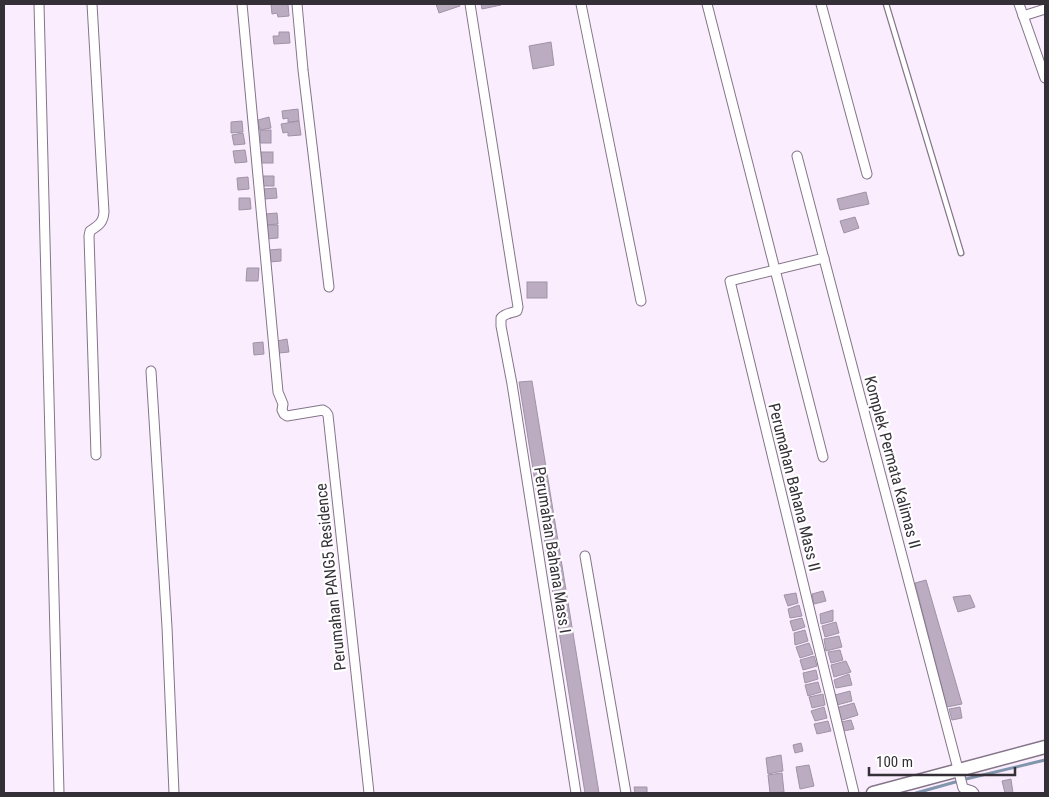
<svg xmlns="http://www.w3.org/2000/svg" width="1049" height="797" viewBox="0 0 1049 797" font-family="'Roboto Condensed',sans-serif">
<rect width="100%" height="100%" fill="#faedfe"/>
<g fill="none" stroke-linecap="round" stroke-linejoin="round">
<polyline stroke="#8195ac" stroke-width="3" points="916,793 966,779 1045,760"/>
</g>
<g fill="#bbacc1" stroke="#a193a7">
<polygon points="271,4 288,4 289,16 278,17 277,13 272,14"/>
<polygon points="436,4 459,4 460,6 439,13"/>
<polygon points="481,4 501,4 501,5 482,9"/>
<polygon points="279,32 289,32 290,43 274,44 273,36 279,36"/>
<polygon points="551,42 554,65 533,69 529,46"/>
<polygon points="298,109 299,121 288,122 288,118 283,119 282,111"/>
<polygon points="269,117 271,128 260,130 258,120"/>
<polygon points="242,121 243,132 231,133 231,122"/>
<polygon points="299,121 301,135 288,136 288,132 283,133 281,124"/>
<rect x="260" y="130" width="11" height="13"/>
<polygon points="243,133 245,144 234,145 232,135"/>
<polygon points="245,150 247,162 235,163 233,151"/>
<rect x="261" y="152" width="12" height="11"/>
<polygon points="262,176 274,176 274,186 263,186"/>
<polygon points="248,177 249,189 238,190 237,178"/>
<polygon points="276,188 277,198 264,199 263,189"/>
<polygon points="866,192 869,204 840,210 837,199"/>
<polygon points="239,198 250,198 251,209 239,210"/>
<polygon points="277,213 278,224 266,225 265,214"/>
<polygon points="855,217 859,228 844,233 840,221"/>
<polygon points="266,225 278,225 278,238 266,239"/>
<polygon points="281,249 281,261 270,262 269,250"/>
<polygon points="247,268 259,268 258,281 246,281"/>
<rect x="527" y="282" width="20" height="16"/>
<polygon points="287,339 289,352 279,353 277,341"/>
<polygon points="263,342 264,354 254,355 253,343"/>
<polygon points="532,381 599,793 585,793 519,382"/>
<polygon points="926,580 962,704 947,707 915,583"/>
<polygon points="823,591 826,601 814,604 812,594"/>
<polygon points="796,593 798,603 788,606 784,595"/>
<polygon points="970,595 975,607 958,612 953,597"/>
<polygon points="799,605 802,616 790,618 788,609"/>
<polygon points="833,610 833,621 821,624 820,614"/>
<polygon points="802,618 805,627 793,631 790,621"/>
<polygon points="836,622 839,633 825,637 822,626"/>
<polygon points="805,630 808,641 795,645 794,633"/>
<polygon points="839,636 842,647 826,651 824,639"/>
<polygon points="809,643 813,654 800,658 796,647"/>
<polygon points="840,650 843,660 831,663 828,652"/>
<polygon points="814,656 817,666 803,670 800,660"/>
<polygon points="846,661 851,672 834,677 831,665"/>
<polygon points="816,670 818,679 805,683 803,673"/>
<polygon points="849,674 852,685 836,688 834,680"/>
<polygon points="818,682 821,692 808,696 805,685"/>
<polygon points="850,691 852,701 837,705 835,695"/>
<polygon points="823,694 825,705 812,708 809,697"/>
<polygon points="854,703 858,715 839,721 836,708"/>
<polygon points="824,707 827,718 815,721 811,711"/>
<polygon points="960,707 962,718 952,720 949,709"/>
<polygon points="851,720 854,729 843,731 841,722"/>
<polygon points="828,721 831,731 817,734 814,724"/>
<polygon points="801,743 803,751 795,753 793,745"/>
<polygon points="781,755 783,771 768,774 766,758"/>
<polygon points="809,765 814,786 800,789 796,767"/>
<polygon points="782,773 784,792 770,793 768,775"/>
<polygon points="1011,779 1013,793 1005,793 1002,781"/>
<polygon points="634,787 647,787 647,793 635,793"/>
</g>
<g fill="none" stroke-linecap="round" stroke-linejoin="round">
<g stroke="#847589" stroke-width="7">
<polyline id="lane" points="886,4 961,253"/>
</g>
<g stroke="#847589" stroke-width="11">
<g id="street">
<polyline points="39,4 59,793"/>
<path d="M92,4L104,212C103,223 99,225 90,231L89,236L96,455"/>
<polyline points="242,4 278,392 283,404 282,410 284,414 287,416 323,410 326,412 328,415 369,793"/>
<polyline points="297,4 303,70 329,287"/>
<path d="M470,4L518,307L517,311C511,313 505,313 501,318V326L512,384L576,793"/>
<polyline points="581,4 641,301"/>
<polyline points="707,4 823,457"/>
<polyline points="821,4 867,174"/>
<polyline points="1019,4 1045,78"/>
<polyline points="1023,16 1045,9"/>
<polyline points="797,156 963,788 972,791 974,793"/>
<polyline points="824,258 730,281 854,793"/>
<polyline points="151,371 167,627 174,793"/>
<polyline points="585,556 626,793"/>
</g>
</g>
<g stroke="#847589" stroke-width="15">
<polyline id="secondary" points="873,793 1045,747"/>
</g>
<use href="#lane" stroke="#fff" stroke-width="4.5"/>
<use href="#street" stroke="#fff" stroke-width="9"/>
<use href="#secondary" stroke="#fff" stroke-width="12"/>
</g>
<g text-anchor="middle" stroke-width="4.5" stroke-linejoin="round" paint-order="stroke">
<g font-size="16" fill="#352f37" stroke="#fff">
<text transform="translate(893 462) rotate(75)" y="6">Komplek Permata Kalimas II</text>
<text transform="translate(795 487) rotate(76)" y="6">Perumahan Bahana Mass II</text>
<text transform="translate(553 550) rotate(81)" y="6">Perumahan Bahana Mass I</text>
<text transform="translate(330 577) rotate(-96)" y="6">Perumahan PANG5 Residence</text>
</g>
</g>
<rect width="1049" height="797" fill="none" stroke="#352f37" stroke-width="10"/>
<path d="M869 767v8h146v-8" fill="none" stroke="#352f37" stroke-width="2.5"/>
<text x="876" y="767" font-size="15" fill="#352f37" stroke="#ffffff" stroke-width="4" paint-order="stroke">100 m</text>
</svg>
